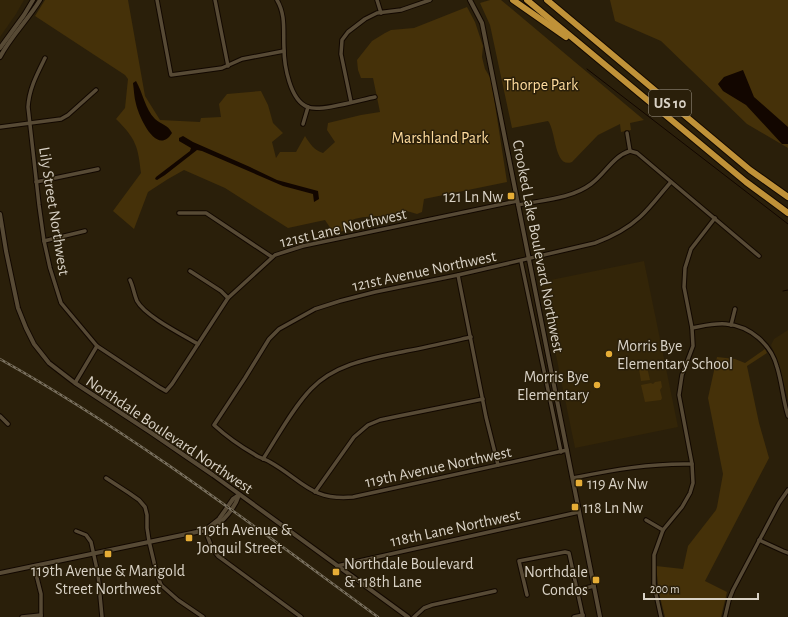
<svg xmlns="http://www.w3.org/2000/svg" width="788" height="617" viewBox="0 0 788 617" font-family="'Alegreya Sans',sans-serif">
<rect width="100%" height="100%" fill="#2a1f0a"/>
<g fill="#332508">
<polygon points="0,0 24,0 16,14 0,37"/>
<polygon points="644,261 678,427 575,448 541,282"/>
<polygon points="788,330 788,400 778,362 771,345 774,339"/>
</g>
<g fill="#453109">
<path d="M45,0H128L145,96L160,120L200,122L201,118L221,117L219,104L227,94L261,91L268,105L273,123L283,133L272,142L276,158L280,152H296L305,136C310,144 314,150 323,153L335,142L327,130L328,123L361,115L380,112L373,78H361L358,70L357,60L372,41L385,33L391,30L414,28L467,7L475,22L483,46L482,57L485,69L491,79L507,182L424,199L422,212L417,214L407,211C389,220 371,213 352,220L349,229L337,233L331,229L325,220L288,228L225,188L184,170L168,179L148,192L134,229L113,211L141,173C138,146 136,139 116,119L125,108L128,79L125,75L35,16Z"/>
<path d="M490,0H501L644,120L630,123L631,130L621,132L620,124L598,135L572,162C554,169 556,130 548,121L512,128L490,25L480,3Z"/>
<polygon points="610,0 788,0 788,148 747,124 661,41 615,21"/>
<polygon points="765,349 767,353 747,366 759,423 769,458 705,581 727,592 721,617 665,617 659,593 656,566 683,569 688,546 716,510 717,507 723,474 708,398 717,357 735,359 745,363"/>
<polygon points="647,367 650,380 641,381 639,369"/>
<polygon points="661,381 662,387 660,390 662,398 661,400 645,402 641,385 651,383 653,384 655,382"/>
</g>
<g fill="#120600">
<polygon points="743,70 754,97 788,127 788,144 782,144 746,105 723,91 718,84 724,77"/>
<path d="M136,81C143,93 145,109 155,119C162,125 167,124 172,133C157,157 139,117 136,104C134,97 134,90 133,83Z"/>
<polygon points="183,136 193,142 250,167 277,180 318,191 319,199 314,202 313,194 283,186 202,151 197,150 165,175 157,180 155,179 156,177 190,151 191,148 179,141 179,138"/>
</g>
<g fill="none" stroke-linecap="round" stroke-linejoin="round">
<g stroke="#120600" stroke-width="1">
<polyline points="587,69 788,224"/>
<polyline points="783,291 788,290"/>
</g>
<g stroke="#120800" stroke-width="5.5">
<g id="minor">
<polyline points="157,0 171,75 222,68 242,59 284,51"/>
<polyline points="215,0 228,66"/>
<path d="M277,0C286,15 283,31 284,48C284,65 290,101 308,107C320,112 360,100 375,97"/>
<polyline points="377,0 381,13"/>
<path d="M45,58C37,74 29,89 28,107L39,205L44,241L50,268L61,303L97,346L159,387L166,391L172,384L228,298L275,255L303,246L517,201"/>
<polyline points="351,102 341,54 342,40 348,32 365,19 377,13 401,10 430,0"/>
<polyline points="303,124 308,107"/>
<polyline points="0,127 61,119 68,115 96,90"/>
<polyline points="627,133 630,151"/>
<polyline points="630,151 637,153 759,256"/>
<polyline points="36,182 98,169"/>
<path d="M518,205C542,200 571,199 591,184C605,174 613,156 630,151"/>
<polyline points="179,213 206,213 272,257"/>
<polyline points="44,241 85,231"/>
<polyline points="521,261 561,452"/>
<polyline points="190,271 221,291 228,298"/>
<polyline points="458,275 486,417 498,465"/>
<path d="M130,280C133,286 134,294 137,301C145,316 183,335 198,344"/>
<polyline points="731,325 735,309"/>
<path d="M692,328C703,326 714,323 726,324C750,326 771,344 777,367C782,383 783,400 788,416"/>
<polyline points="75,383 97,346"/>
<polyline points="0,416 8,424"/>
<path d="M567,450L353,497C311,501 302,480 270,462C265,459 259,458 254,454C240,446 226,436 214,425L245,378L269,339L279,329L315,309L340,301L375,292L458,275L595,243C611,237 627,229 640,217C651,207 661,193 671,182"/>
<path d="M263,459C278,436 292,409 311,389C336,363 373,358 406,351C428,347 449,342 471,337"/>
<polyline points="106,478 129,493 139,500 145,507 147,515 147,528 149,541 157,575 161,585 178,600 203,617"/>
<path d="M573,478C612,470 651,463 692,464"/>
<polyline points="315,492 354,437 368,425 380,420 399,416 483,399"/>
<polyline points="646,520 663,530"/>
<polyline points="205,530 212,548 218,556 301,617"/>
<polyline points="76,531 86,535 91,542 98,574 102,617"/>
<polyline points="759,540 783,551 788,553"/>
<polyline points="34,566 41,594 41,617"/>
<polyline points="337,566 579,512"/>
<polyline points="578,590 594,586"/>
<polyline points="527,595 519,561 565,552 569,553 583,617"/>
<polyline points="22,617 41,615"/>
<polyline points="414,617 424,608 432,605 495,591"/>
<polyline points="574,617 583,615"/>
<polyline points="661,617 654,585 654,555 663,530 682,507 690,493 693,483 692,464 679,395 682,375 693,346 692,328 684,287 685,268 691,249 715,218"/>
<polyline points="725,617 729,600 733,590 779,503 788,490"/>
</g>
</g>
<g stroke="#120800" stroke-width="6">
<g id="tertiary">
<polyline points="470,0 482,23 600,617"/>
<polyline points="0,48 24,15 33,0"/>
<path d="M0,57C11,36 28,20 40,0"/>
<polyline points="0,214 6,251 18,308 26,328 34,344 49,363 75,383 150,432 213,475 408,617"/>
<polyline points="205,530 219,519 233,499 239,495"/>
<path d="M0,573L211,529C223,522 235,508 239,495"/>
</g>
</g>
<g stroke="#120800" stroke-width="8">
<g id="motorway">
<polyline points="513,0 566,37"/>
<polyline points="527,0 746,182 788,213"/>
<polyline points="547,0 750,170 788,197"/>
</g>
</g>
<use href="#minor" stroke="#574a35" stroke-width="3.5"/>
<use href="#tertiary" stroke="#574a35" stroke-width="4"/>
<use href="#motorway" stroke="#c09238" stroke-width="6"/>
<g stroke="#79705f" stroke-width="2.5">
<path id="rail" d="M0,359C134,434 255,527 378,617"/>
</g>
<use href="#rail" stroke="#2a1f0a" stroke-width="1" stroke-dasharray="3" stroke-linecap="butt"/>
</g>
<g fill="#e6ad36" stroke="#2a1f0a" stroke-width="1.5">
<rect x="507" y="192" width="8" height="8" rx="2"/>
<circle cx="609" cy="354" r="4"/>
<circle cx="597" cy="385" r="4"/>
<rect x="575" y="479" width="8" height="8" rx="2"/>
<rect x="571" y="503" width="8" height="8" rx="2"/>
<rect x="185" y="534" width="8" height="8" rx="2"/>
<rect x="104" y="550" width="8" height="8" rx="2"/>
<rect x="332" y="568" width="8" height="8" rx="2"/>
<rect x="592" y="576" width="8" height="8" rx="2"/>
</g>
<g text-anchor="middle" stroke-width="3" stroke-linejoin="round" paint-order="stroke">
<rect fill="#2a1f0a" stroke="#a49c8e" stroke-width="1" x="649" y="90" width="42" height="26" rx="3"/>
<g font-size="15" font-weight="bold" fill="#d9d2c6">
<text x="670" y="108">US 10</text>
</g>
<g font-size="16" fill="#ffdc9e" stroke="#2a1f0a">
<text x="541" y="90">Thorpe Park</text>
<text x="440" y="143">Marshland Park</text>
</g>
<g font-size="16" fill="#d9d2c6" stroke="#2a1f0a" text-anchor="start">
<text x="503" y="202" text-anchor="end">121 Ln Nw</text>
<text x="617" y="351">Morris Bye<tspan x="617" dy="18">Elementary School</tspan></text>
<text x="589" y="382" text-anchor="end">Morris Bye<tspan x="589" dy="18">Elementary</tspan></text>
<text x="587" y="489">119 Av Nw</text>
<text x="583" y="513">118 Ln Nw</text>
<text x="197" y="535">119th Avenue &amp;<tspan x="197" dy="18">Jonquil Street</tspan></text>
<text x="344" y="569">Northdale Boulevard<tspan x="344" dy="18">&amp; 118th Lane</tspan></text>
<text x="108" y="576" text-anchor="middle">119th Avenue &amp; Marigold<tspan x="108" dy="18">Street Northwest</tspan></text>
<text x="588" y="577" text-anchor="end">Northdale<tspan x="588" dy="18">Condos</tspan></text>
</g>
<g font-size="16" fill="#d9d2c6" stroke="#2a1f0a">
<text transform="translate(55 211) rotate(81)" y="6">Lily Street Northwest</text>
<text transform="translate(343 227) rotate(-13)" y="6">121st Lane Northwest</text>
<text transform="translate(539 246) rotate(79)" y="6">Crooked Lake Boulevard Northwest</text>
<text transform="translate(424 270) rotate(-12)" y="6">121st Avenue Northwest</text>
<text transform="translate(170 434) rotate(34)" y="6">Northdale Boulevard Northwest</text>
<text transform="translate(438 466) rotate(-12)" y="6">119th Avenue Northwest</text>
<text transform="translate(455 527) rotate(-12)" y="6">118th Lane Northwest</text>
</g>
</g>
<path d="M644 593v6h114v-6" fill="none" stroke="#d9d2c6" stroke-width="2"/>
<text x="650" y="593" font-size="12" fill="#d9d2c6" stroke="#2a1f0a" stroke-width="3" paint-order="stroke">200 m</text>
</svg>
